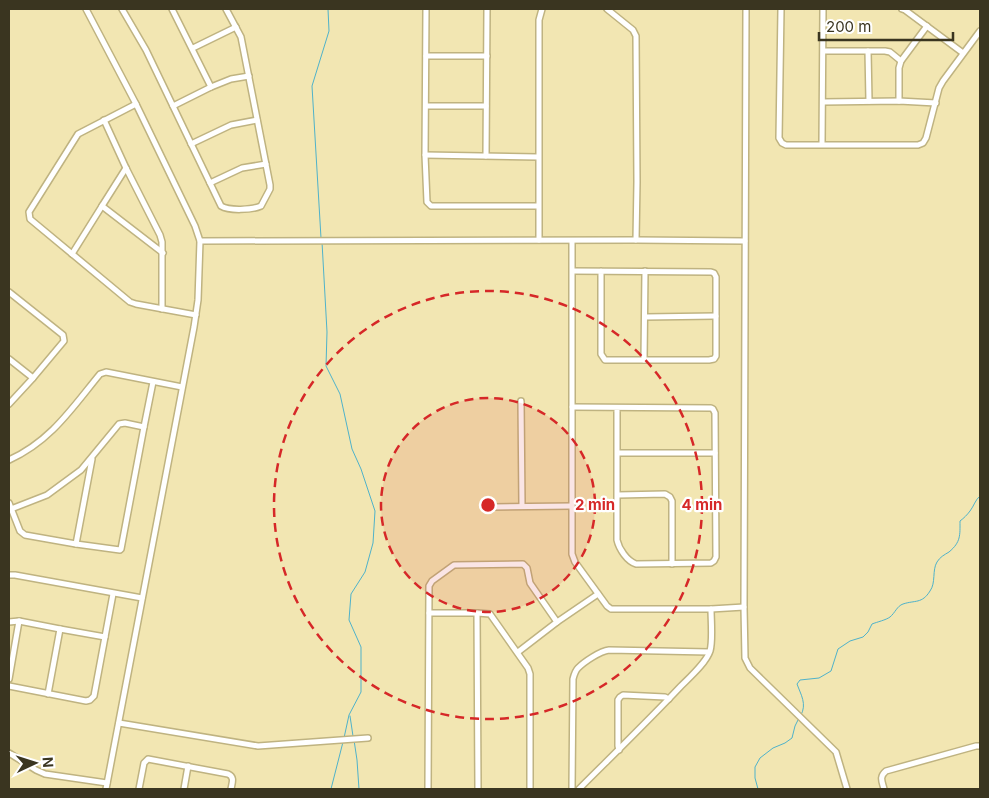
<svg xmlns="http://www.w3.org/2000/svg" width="989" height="798" viewBox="0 0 989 798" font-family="Inter,sans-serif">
<rect width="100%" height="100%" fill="#f2e6b2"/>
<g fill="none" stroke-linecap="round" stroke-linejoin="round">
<g stroke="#4fb2ca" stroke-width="1">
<polyline points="321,238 312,86 329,31 328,9"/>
<polyline points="322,242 327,332 326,366 340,394 352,449 361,469 375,511 373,543 365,572 351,594 349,620 361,647 361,692 349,715 344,738"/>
<path d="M801,715C807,704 801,695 797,684L800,680L819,678L831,671L838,649L850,641L863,637L868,632L872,624C877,622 886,620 890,617C895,613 897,606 903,604C915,600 922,604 930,591C936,583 932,570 937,562C940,557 944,555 949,552C961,542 960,535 960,521C964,518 967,515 970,511C974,506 975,500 980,496"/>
<polyline points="350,716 353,736"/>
<polyline points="354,740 357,760 359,789"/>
<polyline points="331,789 343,742"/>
<polyline points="758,789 755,778 755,767 760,758 773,748 785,743 792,738 795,726 799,718"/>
</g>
<g stroke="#bfb381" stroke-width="8">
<g id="street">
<polyline points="86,9 136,104 195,226 200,241 198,300 194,327 106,789"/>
<path d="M122,9L146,50L221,206C229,211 252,210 261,206L270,189V185L241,37L226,9"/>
<polyline points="172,9 211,87"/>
<polyline points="426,9 425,155 427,202 431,206 538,206"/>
<polyline points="607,9 633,30 636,36 637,182 636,240"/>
<polyline points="746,9 744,607 745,658 750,668 836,752 847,789"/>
<polyline points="781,9 779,138 782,143 786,145 918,145 923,143 926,138 939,88 943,81 980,31"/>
<polyline points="902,9 905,10 963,53"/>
<polyline points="193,48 236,27"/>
<polyline points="824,51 885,51 890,52 901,61"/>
<polyline points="868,51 869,101"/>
<polyline points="426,56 487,56"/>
<polyline points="899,101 899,68 901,61 927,26"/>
<polyline points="823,102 899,101 936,103"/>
<polyline points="136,104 78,134 29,212 30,219 130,302 136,304 196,315"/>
<polyline points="173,106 211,87 231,79 249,76"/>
<polyline points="426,106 486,106"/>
<polyline points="104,120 126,168 160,235 162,242 162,309"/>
<polyline points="191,144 231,125 257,120"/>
<polyline points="822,144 823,9"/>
<polyline points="425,155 538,157"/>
<polyline points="486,156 487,9"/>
<polyline points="126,168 102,206 163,253"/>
<polyline points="210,183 242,168 266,164"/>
<polyline points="539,240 539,20 542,9"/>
<polyline points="200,241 636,240 745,241"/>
<polyline points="572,241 572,554 575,562 607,606 611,609 711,609 744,607"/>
<polyline points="72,254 102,206"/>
<polyline points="573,271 711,272 714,273 716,277 716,356 714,359 709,360 605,360 601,354 601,271"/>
<polyline points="9,292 63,335 64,341 33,378 9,404"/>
<polyline points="645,317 716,316"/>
<polyline points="9,359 33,378"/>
<polyline points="644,360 645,271"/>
<polyline points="521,401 522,506"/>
<path d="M572,407L711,408L713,409L715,413L716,557L714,561L711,563L636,564C627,561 619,549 617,540V408"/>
<polyline points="618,453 715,453"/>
<path d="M9,460C51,441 72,408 100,374L106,372L182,387"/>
<polyline points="618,495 665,494 670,497 672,501 672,564"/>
<polyline points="9,503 20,531 25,535 76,544 120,550 121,549 144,427 153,382"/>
<polyline points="493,507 572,506"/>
<polyline points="11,509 47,495 81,470 119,424 125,423 144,427"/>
<polyline points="76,544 92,459"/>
<polyline points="9,575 15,575 142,598"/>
<polyline points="429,613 477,613 490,614 528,668 530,674 530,789"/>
<polyline points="477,613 478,789"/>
<polyline points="9,622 19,621 60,629"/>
<polyline points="518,652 557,622 598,594"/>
<polyline points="9,679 19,621"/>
<polyline points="9,686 86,701 90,700 94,696 113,594"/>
<polyline points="48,694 60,629 105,637"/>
<polyline points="119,723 258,746 368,738"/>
<polyline points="619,750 618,746 618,700 620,697 623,695 665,697 669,699"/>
<polyline points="9,753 36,770 45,774 107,783"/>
<path d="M139,789L144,763L148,759L228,774C235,777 232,783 231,789"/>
<polyline points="184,789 188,766"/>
<polyline points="428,789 429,586 432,581 454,565 523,564 527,568 530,583 557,622"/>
<path d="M572,789L573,679C574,675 575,671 578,668C584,662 600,651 609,650L709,652"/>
<path d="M579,789C613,755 648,721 681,686C690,677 706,663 710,651C713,641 711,620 711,609"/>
<path d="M884,789C882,781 879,777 886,771L976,746H980"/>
</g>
</g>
<use href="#street" stroke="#fff" stroke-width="5"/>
</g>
<circle cx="488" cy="505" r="107" fill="#d62828" fill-opacity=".12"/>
<g fill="none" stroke="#d62828" stroke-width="2.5" stroke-dasharray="9 6">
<circle cx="488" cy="505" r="107"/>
<circle cx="488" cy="505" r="214"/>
</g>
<circle cx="488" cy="505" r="8" fill="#d62828" stroke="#fff" stroke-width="2.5"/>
<g font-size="15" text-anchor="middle" font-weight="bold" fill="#d62828" stroke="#fff" stroke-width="4.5" stroke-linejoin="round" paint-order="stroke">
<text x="595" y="510">2 min</text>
<text x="702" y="510">4 min</text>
</g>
<rect width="989" height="798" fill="none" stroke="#3a3520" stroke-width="20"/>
<g transform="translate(35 763) rotate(86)" stroke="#ffffff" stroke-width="4" paint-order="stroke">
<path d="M0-4L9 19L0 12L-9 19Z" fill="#3a3520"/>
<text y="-8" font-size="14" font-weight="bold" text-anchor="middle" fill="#3a3520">N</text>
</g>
<path d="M819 32v8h134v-8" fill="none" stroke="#3a3520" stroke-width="2.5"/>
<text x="826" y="32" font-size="15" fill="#3a3520" stroke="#ffffff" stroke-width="4" paint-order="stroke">200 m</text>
</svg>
